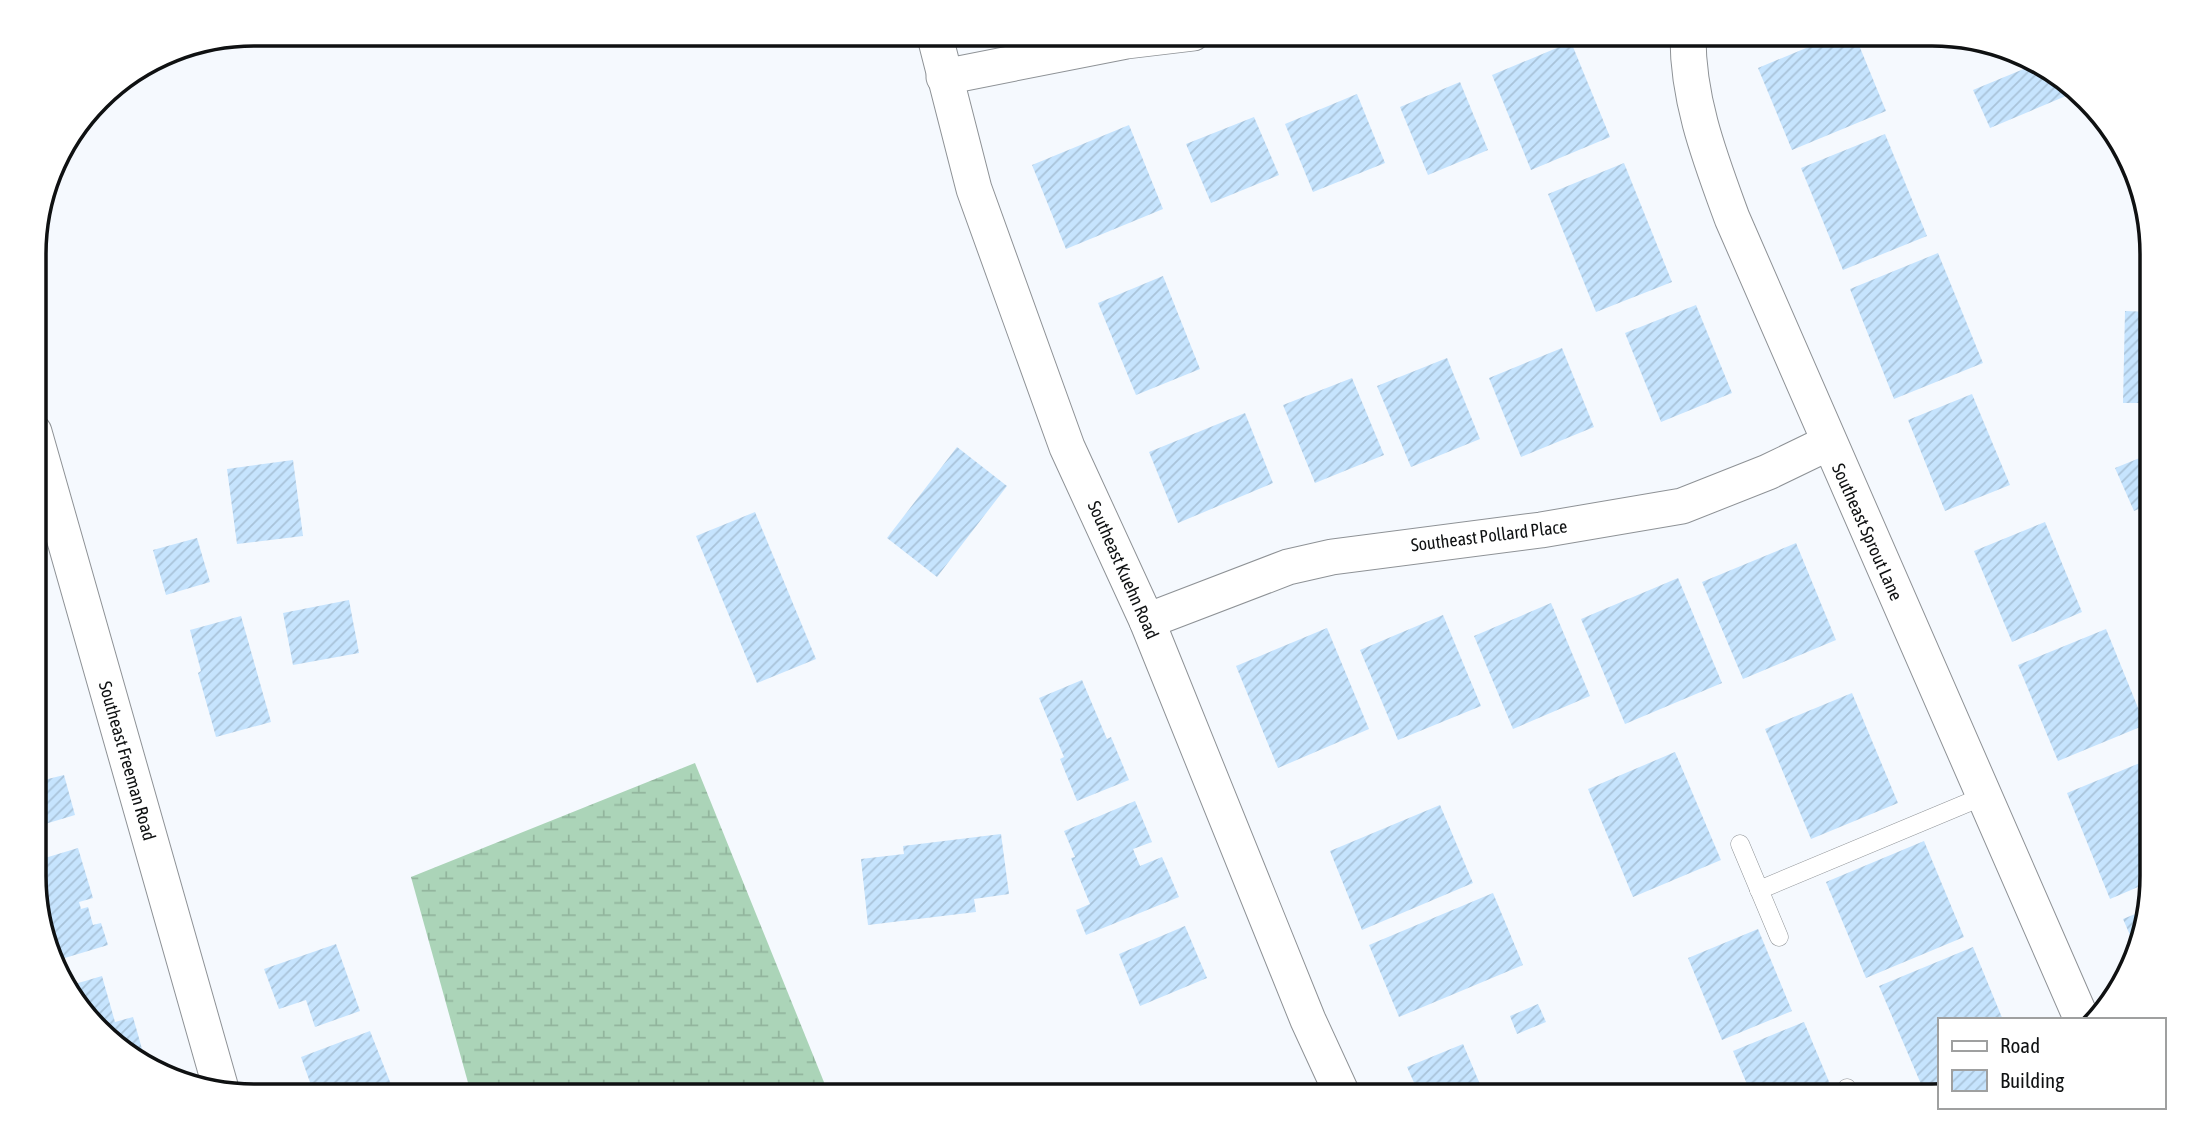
<svg xmlns="http://www.w3.org/2000/svg" width="2186" height="1130" viewBox="0 0 2186 1130" font-family="'Asap Condensed',sans-serif">
<defs>
<pattern id="wetland-marsh" width="20" height="14" patternUnits="userSpaceOnUse" patternTransform="scale(1.75)"><rect width="20" height="14" fill="#abd4b8"/><path d="M1 5h8M5 5V1M11 12h8M15 12V8" fill="none" stroke="#92b59d"/></pattern>
<pattern id="building-hatch" width="6" height="6" patternUnits="userSpaceOnUse" patternTransform="scale(1.75)"><rect width="6" height="6" fill="#c6e4fe"/><path d="M-1 1l2-2M0 6l6-6M5 7l2-2" fill="none" stroke="#a9c3d9"/></pattern>
</defs>
<rect width="100%" height="100%" fill="#f5f9fe"/>
<polygon fill="url(#wetland-marsh)" points="695,763 830,1097 472,1097 411,877"/>
<g fill="url(#building-hatch)">
<polygon points="1842,33 1854,33 1886,111 1792,150 1758,68"/>
<polygon points="1571,42 1610,137 1531,170 1492,75"/>
<polygon points="2038,63 2073,93 1990,128 1973,90"/>
<polygon points="1460,82 1488,150 1428,175 1400,107"/>
<polygon points="1357,94 1385,163 1313,192 1285,124"/>
<polygon points="1254,117 1279,175 1211,203 1186,144"/>
<polygon points="1129,125 1163,209 1066,249 1032,165"/>
<polygon points="1885,134 1927,236 1843,270 1801,168"/>
<polygon points="1624,163 1672,282 1596,312 1548,194"/>
<polygon points="1938,253 1983,363 1894,399 1850,289"/>
<polygon points="1163,276 1200,369 1136,395 1098,303"/>
<polygon points="1696,305 1732,393 1661,422 1625,333"/>
<polygon points="2125,311 2151,312 2151,403 2123,403"/>
<polygon points="1562,348 1594,427 1521,457 1489,378"/>
<polygon points="1447,358 1480,439 1411,467 1377,386"/>
<polygon points="1352,378 1384,455 1315,483 1283,405"/>
<polygon points="1972,394 2010,485 1945,511 1908,420"/>
<polygon points="1245,413 1273,483 1178,523 1149,452"/>
<polygon points="957,447 1007,486 937,577 887,538"/>
<polygon points="2152,453 2152,503 2134,511 2115,468"/>
<polygon points="293,460 303,536 237,544 227,469"/>
<polygon points="755,512 816,659 757,683 696,536"/>
<polygon points="2045,522 2082,612 2012,642 1974,551"/>
<polygon points="197,538 210,582 166,595 153,550"/>
<polygon points="1796,543 1836,640 1743,679 1702,582"/>
<polygon points="1678,578 1722,683 1625,724 1581,619"/>
<polygon points="349,600 359,653 293,665 283,613"/>
<polygon points="1551,603 1590,696 1513,729 1474,636"/>
<polygon points="1443,615 1481,706 1398,740 1360,650"/>
<polygon points="241,616 271,722 216,737 198,673 201,671 190,630"/>
<polygon points="1327,628 1369,729 1278,768 1236,666"/>
<polygon points="2106,629 2145,725 2058,761 2018,665"/>
<polygon points="1082,680 1107,739 1111,737 1129,780 1077,801 1060,759 1064,757 1039,698"/>
<polygon points="1852,693 1898,803 1811,839 1765,729"/>
<polygon points="1675,752 1721,860 1633,897 1588,789"/>
<polygon points="2152,758 2152,881 2110,899 2067,793"/>
<polygon points="35,765 40,781 64,775 75,815 35,827"/>
<polygon points="1135,801 1152,842 1133,849 1140,866 1162,857 1179,897 1086,935 1076,910 1090,904 1071,858 1075,857 1064,831"/>
<polygon points="1440,805 1473,883 1362,930 1330,851"/>
<polygon points="1001,834 1009,894 974,899 976,912 868,925 861,859 904,854 903,846"/>
<polygon points="1924,841 1964,937 1866,978 1826,882"/>
<polygon points="78,848 93,898 79,902 81,909 88,907 93,925 101,923 108,945 58,960 35,906 35,861"/>
<polygon points="1493,893 1523,965 1399,1017 1369,945"/>
<polygon points="2145,910 2136,949 2123,919"/>
<polygon points="1185,926 1207,978 1140,1006 1119,954"/>
<polygon points="1758,929 1792,1011 1722,1040 1688,958"/>
<polygon points="336,944 360,1011 315,1027 306,1000 279,1009 264,969"/>
<polygon points="1973,947 2003,1020 1939,1020 1939,1084 1924,1091 1879,986"/>
<polygon points="102,976 115,1022 133,1017 144,1056 137,1058 78,1010 68,986"/>
<polygon points="1538,1004 1546,1022 1517,1034 1510,1016"/>
<polygon points="1804,1022 1835,1096 1752,1096 1733,1051"/>
<polygon points="370,1031 396,1097 310,1097 307,1090 312,1088 301,1057"/>
<polygon points="1463,1044 1485,1096 1420,1096 1407,1067"/>
</g>
<g fill="none" stroke-linecap="round" stroke-linejoin="round">
<g stroke="#8e9296" stroke-width="19">
<g id="lane">
<polyline points="1740,844 1779,937"/>
<polyline points="1759,890 1984,796"/>
<polyline points="1847,1088 1850,1096"/>
</g>
</g>
<g stroke="#8e9296" stroke-width="37">
<g id="street">
<polyline points="934,33 974,189 1067,447 1147,621 1308,1020 1343,1096"/>
<path d="M1688,33C1687,99 1710,158 1732,218L2082,1020"/>
<polyline points="944,77 1126,41 1193,33"/>
<polyline points="34,432 221,1089"/>
<polyline points="1147,621 1288,567 1332,557 1541,530 1682,506 1768,472 1828,443"/>
</g>
</g>
<use href="#lane" stroke="#fff" stroke-width="18"/>
<use href="#street" stroke="#fff" stroke-width="35"/>
</g>
<g text-anchor="middle" stroke-width="5" stroke-linejoin="round" paint-order="stroke">
<g font-size="18" fill="#0f1112" stroke="#fff">
<text transform="translate(1867 532) rotate(66)" y="6">Southeast Sprout Lane</text>
<text transform="translate(1489 536) rotate(-7)" y="6">Southeast Pollard Place</text>
<text transform="translate(1123 570) rotate(66)" y="6">Southeast Kuehn Road</text>
<text transform="translate(127 761) rotate(74)" y="6">Southeast Freeman Road</text>
</g>
</g>
<path d="M0 0H2186V1130H0ZM254 46H1932A208 208 0 0 1 2140 254V876A208 208 0 0 1 1932 1084H254A208 208 0 0 1 46 876V254A208 208 0 0 1 254 46Z" fill="#fff" fill-rule="evenodd"/>
<path fill="none" stroke="#0f1112" stroke-width="3.5" d="M254 46H1932A208 208 0 0 1 2140 254V876A208 208 0 0 1 1932 1084H254A208 208 0 0 1 46 876V254A208 208 0 0 1 254 46Z"/>
<rect x="1938" y="1018" width="228" height="91" fill="#ffffff" stroke="#9fa0a0" stroke-width="2"/>
<rect x="1952" y="1041" width="35" height="10" fill="#ffffff" stroke="#9fa0a0" stroke-width="2"/>
<text x="2000" y="1053" font-size="21" fill="#0f1112">Road</text>
<rect x="1952" y="1070" width="35" height="21" fill="url(#building-hatch)" stroke="#9fa0a0" stroke-width="2"/>
<text x="2000" y="1088" font-size="21" fill="#0f1112">Building</text>
</svg>
